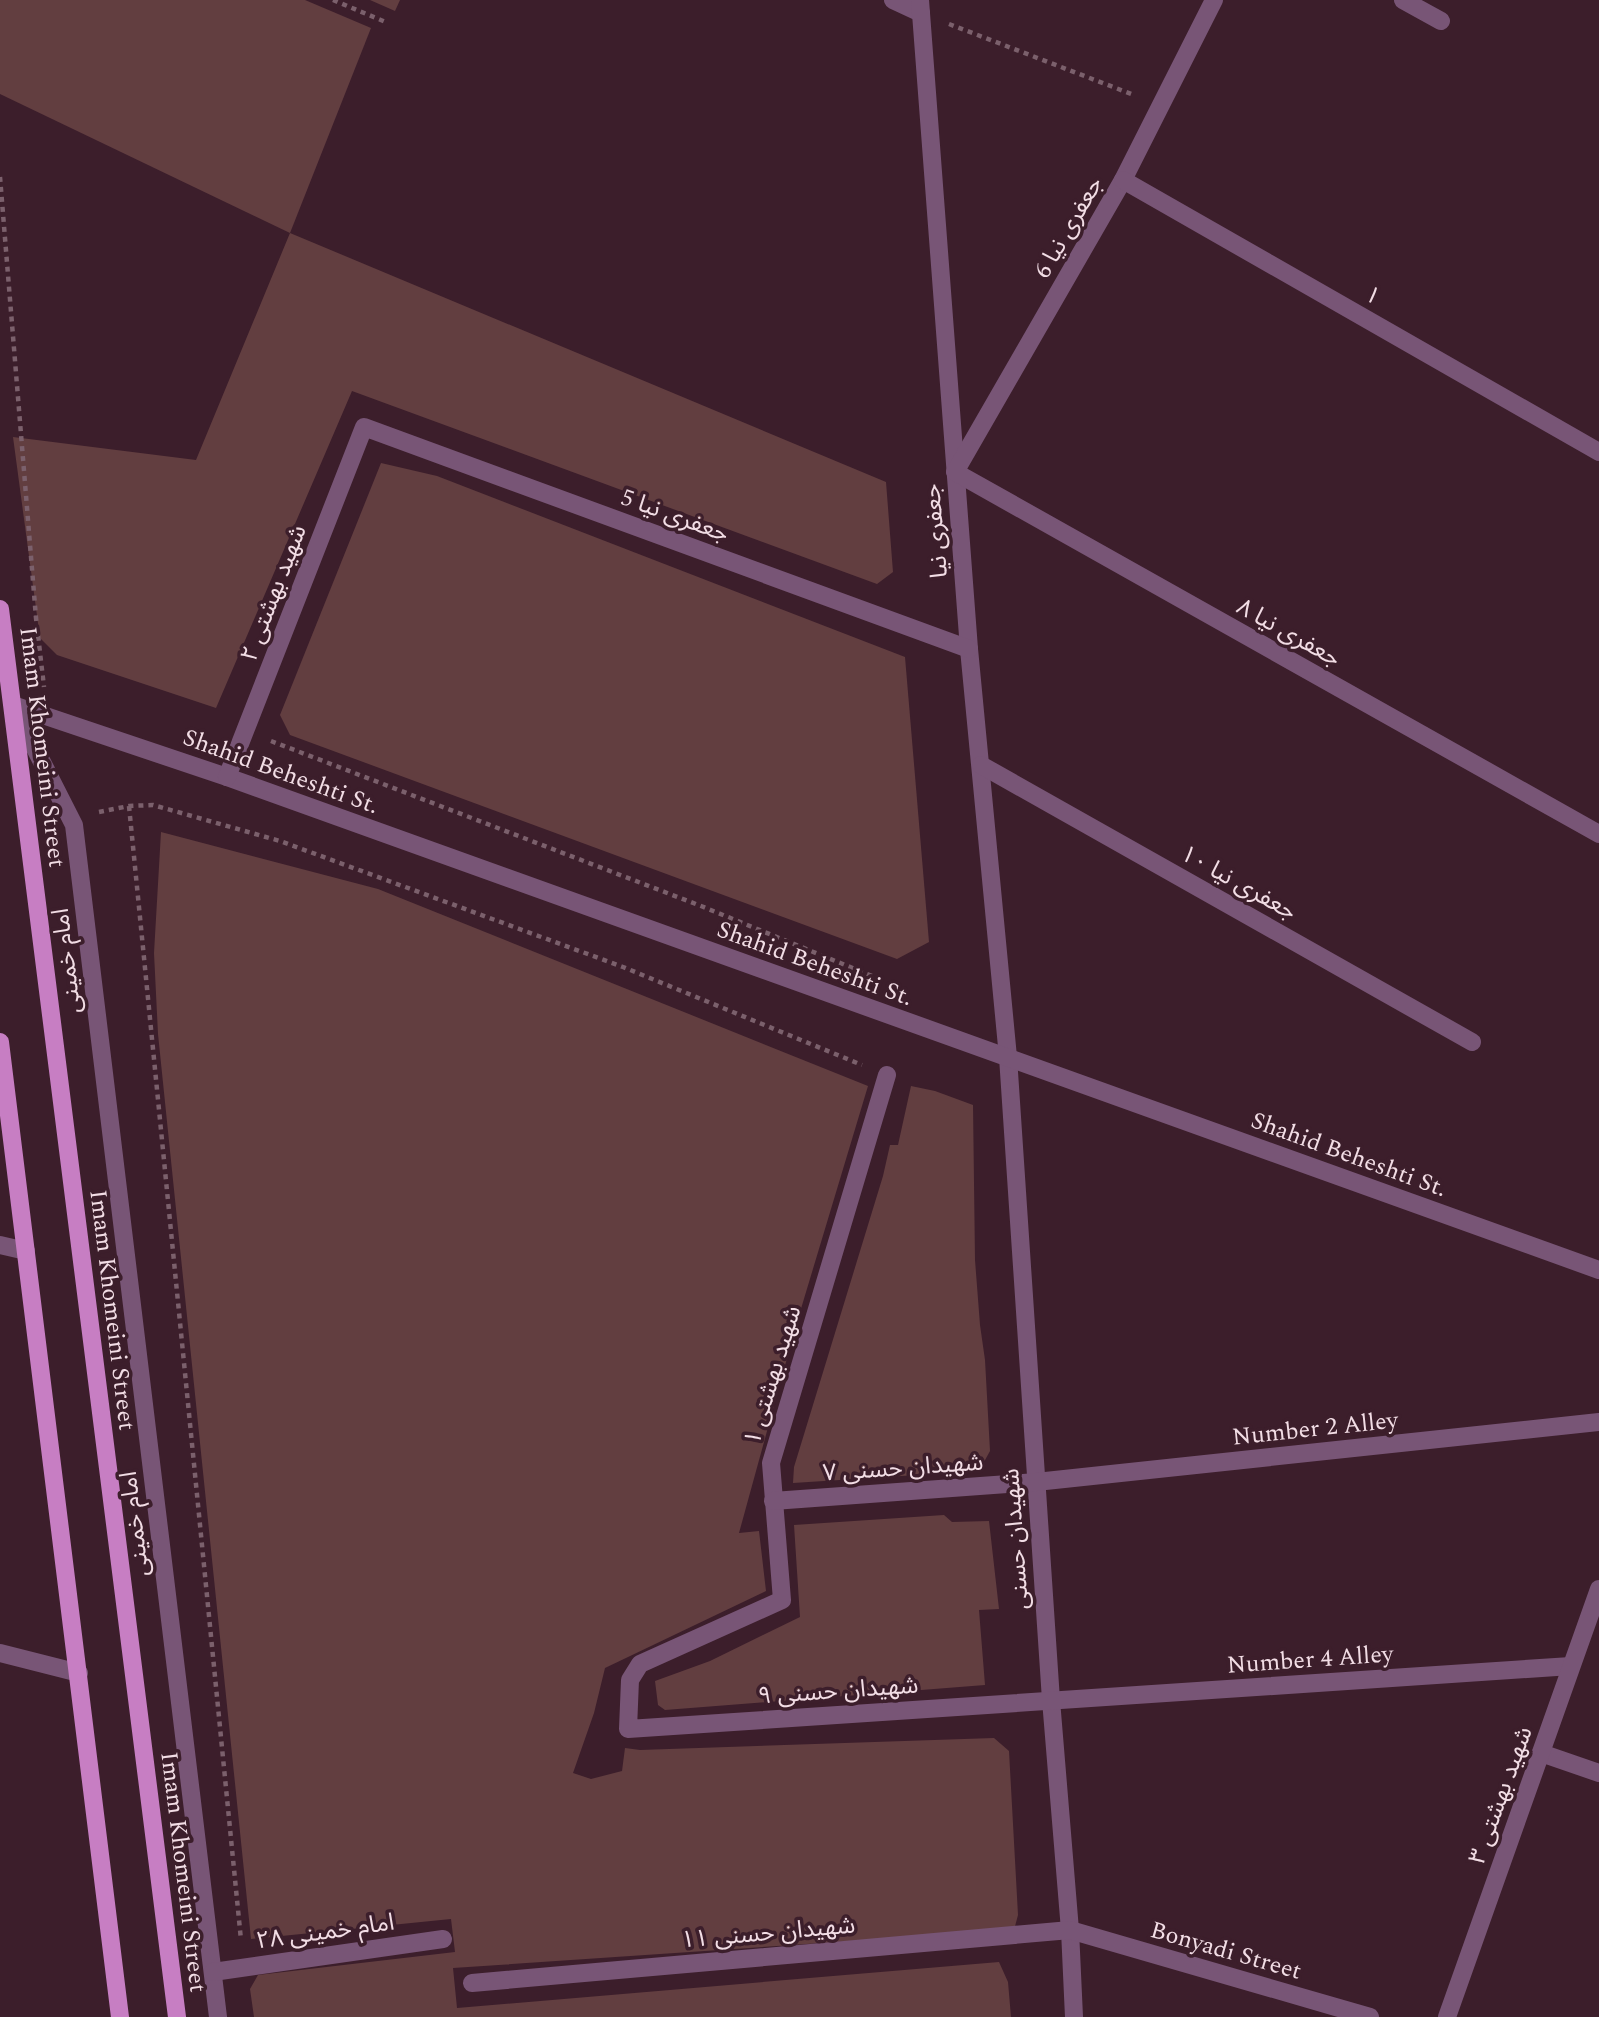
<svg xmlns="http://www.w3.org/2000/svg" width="1599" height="2017" viewBox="0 0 1599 2017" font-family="Spectral,'Noto Sans Arabic',serif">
<rect width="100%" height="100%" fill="#3c1e2b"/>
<g fill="#623e40">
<polygon points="0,0 305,0 371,28 290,233 0,94"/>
<polygon points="370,0 400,0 395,11"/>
<polygon points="290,233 886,482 893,572 877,584 352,391 216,708 57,655 40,638 13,437 196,460"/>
<polygon points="381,463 437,476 905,657 929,942 897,959 290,735 280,715"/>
<polygon points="161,832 378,889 868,1086 797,1322 739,1533 759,1531 766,1591 605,1668 594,1713 573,1773 591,1779 622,1771 625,1748 640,1750 994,1738 1009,1751 1018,1915 1014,1930 453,1968 457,2008 999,1962 1008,1982 1011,2017 254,2017 250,1989 258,1975 455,1952 451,1919 251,1939 158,1034 154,953"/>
<polygon points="911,1086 935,1091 973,1105 975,1260 980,1325 985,1360 990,1451 979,1471 793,1483 794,1467 883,1176 890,1145 898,1145"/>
<polygon points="944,1515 952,1522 989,1521 999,1609 979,1610 985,1685 665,1710 658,1705 655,1681 710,1661 800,1617 794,1525"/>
</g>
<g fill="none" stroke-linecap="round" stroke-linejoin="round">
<g stroke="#7b606c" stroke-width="4.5" stroke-dasharray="5 5" stroke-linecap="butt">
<polyline points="333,0 388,23"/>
<polyline points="949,24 1134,95"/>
<polyline points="0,177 36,618"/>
<polyline points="34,618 36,618 44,687"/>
<polyline points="271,741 701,906 872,976"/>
<polyline points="129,806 241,1940"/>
<polyline points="99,812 129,806 153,805 280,841 623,967 862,1065"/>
</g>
<g stroke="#785576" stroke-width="18">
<polyline points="893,0 921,13"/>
<polyline points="920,0 969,649 1008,1057 1051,1700 1070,1930 1074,2017"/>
<polyline points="1214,0 1123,180 955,472 1599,834"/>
<polyline points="1403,0 1441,21"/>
<polyline points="1123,180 1599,452"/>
<polyline points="13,705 227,777 1599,1270"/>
<polyline points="13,705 74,825 218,2017"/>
<polyline points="981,765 1472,1042"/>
<polyline points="227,777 364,427 969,649"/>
<polyline points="887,1075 771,1463 782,1600 640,1664 630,1680 628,1729 1571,1666"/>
<polyline points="0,1245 26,1251"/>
<polyline points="773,1501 1036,1482 1599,1422"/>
<polyline points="0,1653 79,1673"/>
<polyline points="1541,1753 1599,1773"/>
<polyline points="213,1972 443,1939"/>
<polyline points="472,1983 1070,1930 1370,2017"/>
<polyline points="1447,2017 1599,1589"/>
</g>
<g stroke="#c77ec3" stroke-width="18">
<polyline points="0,609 177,2017"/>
<polyline points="0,1042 120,2017"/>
</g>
</g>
<g text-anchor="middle" stroke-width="7" stroke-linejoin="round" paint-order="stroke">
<g font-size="24" fill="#f2dde5" stroke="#3c1e2b">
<text transform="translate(1068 227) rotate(-60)" y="8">جعفری نیا 6</text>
<text transform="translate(1373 295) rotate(30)" y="8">۱</text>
<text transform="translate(675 515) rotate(20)" y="8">جعفری نیا 5</text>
<text transform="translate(935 531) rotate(-95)" y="8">جعفری نیا</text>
<text transform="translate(273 593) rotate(-69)" y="8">شهید بهشتی ۲</text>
<text transform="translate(1289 632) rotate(29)" y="8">جعفری نیا ۸</text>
<text transform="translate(43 747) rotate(83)" y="8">Imam Khomeini Street</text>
<text transform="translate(281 771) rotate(20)" y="8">Shahid Beheshti St.</text>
<text transform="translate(1239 882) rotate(29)" y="8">جعفری نیا ۱۰</text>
<text transform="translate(66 961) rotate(-97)" y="8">امام خمینی</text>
<text transform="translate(815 963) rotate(20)" y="8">Shahid Beheshti St.</text>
<text transform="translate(1349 1154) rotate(20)" y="8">Shahid Beheshti St.</text>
<text transform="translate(113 1310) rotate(83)" y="8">Imam Khomeini Street</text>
<text transform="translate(772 1375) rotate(-73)" y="8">شهید بهشتی ۱</text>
<text transform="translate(1315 1428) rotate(-6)" y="8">Number 2 Alley</text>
<text transform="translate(903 1467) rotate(-4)" y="8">شهیدان حسنی ۷</text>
<text transform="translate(134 1524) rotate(-97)" y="8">امام خمینی</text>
<text transform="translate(1015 1539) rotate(-94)" y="8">شهیدان حسنی</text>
<text transform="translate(1310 1659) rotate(-4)" y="8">Number 4 Alley</text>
<text transform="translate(838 1690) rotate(-4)" y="8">شهیدان حسنی ۹</text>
<text transform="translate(1500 1795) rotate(-70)" y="8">شهید بهشتی ۳</text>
<text transform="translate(184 1872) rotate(83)" y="8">Imam Khomeini Street</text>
<text transform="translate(325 1931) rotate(-8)" y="8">امام خمینی ۲۸</text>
<text transform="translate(768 1932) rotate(-5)" y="8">شهیدان حسنی ۱۱</text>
<text transform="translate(1226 1950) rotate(16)" y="8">Bonyadi Street</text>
</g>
</g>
</svg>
